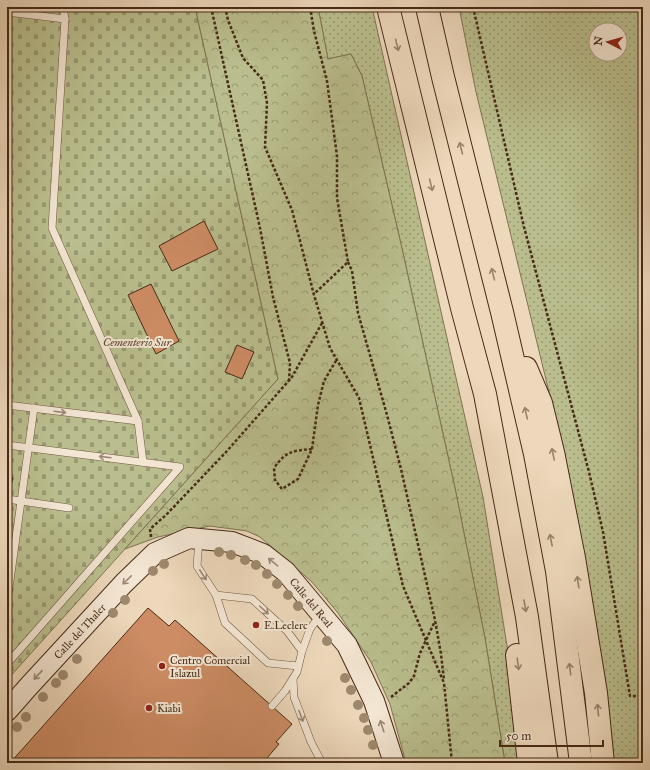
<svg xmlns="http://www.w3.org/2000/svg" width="650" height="770" viewBox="0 0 650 770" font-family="'IM FELL Great Primer',serif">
<defs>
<pattern id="grass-dots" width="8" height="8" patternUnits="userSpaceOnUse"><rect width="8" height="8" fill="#babe8e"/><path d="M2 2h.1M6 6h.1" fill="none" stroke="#999b73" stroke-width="1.8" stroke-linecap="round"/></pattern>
<pattern id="cemetery-stones" width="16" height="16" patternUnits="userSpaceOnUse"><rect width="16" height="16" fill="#babe8e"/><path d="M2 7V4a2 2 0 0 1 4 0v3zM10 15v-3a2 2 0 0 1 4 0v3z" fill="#999b73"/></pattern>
<pattern id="park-crowns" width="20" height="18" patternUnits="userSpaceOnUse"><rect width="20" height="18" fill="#babe8e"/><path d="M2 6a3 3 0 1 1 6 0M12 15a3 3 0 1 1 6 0" fill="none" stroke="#999b73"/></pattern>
</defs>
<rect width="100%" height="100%" fill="#edd8bb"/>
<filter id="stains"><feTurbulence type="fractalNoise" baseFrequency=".005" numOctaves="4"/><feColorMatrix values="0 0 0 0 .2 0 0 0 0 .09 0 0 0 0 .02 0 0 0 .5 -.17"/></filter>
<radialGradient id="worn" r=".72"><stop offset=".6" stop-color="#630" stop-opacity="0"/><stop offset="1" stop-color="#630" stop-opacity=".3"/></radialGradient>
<g fill="url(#grass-dots)" stroke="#807452" fill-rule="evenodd">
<polygon points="318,7 372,7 483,497 513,683 521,763 505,763 485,638 455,488 401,244 362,76 351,54 328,59"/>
<path d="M459,7H643V763H612L568,470L476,92ZM596,30H620V54H596Z"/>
</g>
<polygon fill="url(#cemetery-stones)" stroke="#807452" points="7,7 195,7 278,379 7,680"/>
<polygon fill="url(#park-crowns)" stroke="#807452" points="195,7 318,7 328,59 351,54 362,76 401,244 455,488 485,638 505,763 406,763 390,704 371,662 338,613 312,582 260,537 247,531 210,526 158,537 125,549 278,379"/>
<g fill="#cd8c64" stroke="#472a17">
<polygon points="204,221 218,249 172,271 159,246"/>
<polygon points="151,284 179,341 156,354 128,295"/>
<polygon points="237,345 254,352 242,379 225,372"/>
<polygon points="7,477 13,478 10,489 7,489"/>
<polygon points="148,608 169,626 175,620 292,724 276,742 279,744 267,758 272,763 10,763"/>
</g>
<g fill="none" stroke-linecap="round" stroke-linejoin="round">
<g stroke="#705640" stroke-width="8">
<g id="lane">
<polyline points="63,7 65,19 52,228 138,421 143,462"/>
<polyline points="7,12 65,19"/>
<polyline points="7,405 138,421"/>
<polyline points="7,445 180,467 7,664"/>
<polyline points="7,499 69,508"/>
<polyline points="199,540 197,566 216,595 225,623 268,663 298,666"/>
<polyline points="216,595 252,599 287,631 302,651"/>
<polyline points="7,602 34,408"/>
<polyline points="293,679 294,697 311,742 322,763"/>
<polyline points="272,706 285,691 297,672 302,651 310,629 321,614"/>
</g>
</g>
<g stroke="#472a17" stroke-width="22">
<g id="secondary">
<path id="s1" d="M7,711L29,686L124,583L155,553L189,538L232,542L263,554L286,572L347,645L374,701L394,763"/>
</g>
</g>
<g stroke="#472a17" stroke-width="24">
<g id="highway">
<polyline points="388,7 462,308 485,394 527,617 547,763"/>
<polyline points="427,7 443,77 502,312 535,454 557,571 581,763"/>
<polyline points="526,368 541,403 553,452 574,558 596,693 603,763"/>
<polyline points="517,655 529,763"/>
</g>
</g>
<g stroke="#472a17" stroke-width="2.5" stroke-dasharray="3 2" stroke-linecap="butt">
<polyline points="211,7 260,228 273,297 290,363 289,381"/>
<polyline points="225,7 228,20 243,58 263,80 267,103 265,147 292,210 314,295 330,348 359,398 403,586 444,683 452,763"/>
<polyline points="310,7 314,31 327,81 337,156 337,198 348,262 314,294"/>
<polyline points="473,7 524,227 589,472 603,532 630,696 643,696"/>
<polyline points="348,262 352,271 358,313 387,415 401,469 435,620 441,654 444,680"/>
<path d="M312,449C292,451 286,451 274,468L275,480L282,489L298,479L312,449L318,405L324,381L337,359"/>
<polyline points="151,537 150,529 166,515 227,451 292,377 322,323"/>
<polyline points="391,697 409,683 414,676 420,653 435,621"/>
</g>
<use href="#lane" stroke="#f3e6d3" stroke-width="7"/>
<use href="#secondary" stroke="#f3e6d3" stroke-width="20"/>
<use href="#highway" stroke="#edd8bb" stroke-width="22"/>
</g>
<g fill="#9e896e">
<circle cx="219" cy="552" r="5"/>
<circle cx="231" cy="555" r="5"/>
<circle cx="245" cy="560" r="5"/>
<circle cx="164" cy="564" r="5"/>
<circle cx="256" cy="565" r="5"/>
<circle cx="153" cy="571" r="5"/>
<circle cx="267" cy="574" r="5"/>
<circle cx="277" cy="584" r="5"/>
<circle cx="288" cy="595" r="5"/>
<circle cx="125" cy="600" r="5"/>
<circle cx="298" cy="606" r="5"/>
<circle cx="113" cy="613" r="5"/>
<circle cx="327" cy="641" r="5"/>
<circle cx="77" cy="659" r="5"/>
<circle cx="63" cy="675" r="5"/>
<circle cx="345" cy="678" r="5"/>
<circle cx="56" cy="683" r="5"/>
<circle cx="351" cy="690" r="5"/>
<circle cx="43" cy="697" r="5"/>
<circle cx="358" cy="705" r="5"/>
<circle cx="26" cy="717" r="5"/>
<circle cx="364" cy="718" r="5"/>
<circle cx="17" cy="727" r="5"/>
<circle cx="368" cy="730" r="5"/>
<circle cx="373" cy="745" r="5"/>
</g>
<defs><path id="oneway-shaft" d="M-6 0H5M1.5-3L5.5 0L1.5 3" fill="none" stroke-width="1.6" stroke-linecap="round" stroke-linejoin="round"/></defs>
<g stroke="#9a8169">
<use href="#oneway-shaft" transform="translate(397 45) rotate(76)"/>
<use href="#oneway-shaft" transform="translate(461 148) rotate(-104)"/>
<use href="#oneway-shaft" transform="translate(431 185) rotate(76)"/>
<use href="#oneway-shaft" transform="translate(493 274) rotate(-104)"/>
<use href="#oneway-shaft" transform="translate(526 413) rotate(-103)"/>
<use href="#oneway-shaft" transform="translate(553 454) rotate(-102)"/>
<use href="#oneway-shaft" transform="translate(551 540) rotate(-101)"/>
<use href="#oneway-shaft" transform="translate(578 582) rotate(-99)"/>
<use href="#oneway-shaft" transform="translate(525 606) rotate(80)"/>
<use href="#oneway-shaft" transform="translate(518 664) rotate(82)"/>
<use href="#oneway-shaft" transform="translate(570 669) rotate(-97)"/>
<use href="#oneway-shaft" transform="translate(598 710) rotate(-95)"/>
</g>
<g stroke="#9d8875">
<use href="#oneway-shaft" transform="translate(60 412) rotate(7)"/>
<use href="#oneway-shaft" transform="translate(105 457) rotate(-173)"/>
<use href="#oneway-shaft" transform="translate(273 562) rotate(-141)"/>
<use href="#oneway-shaft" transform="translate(203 575) rotate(57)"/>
<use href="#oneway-shaft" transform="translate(127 580) rotate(136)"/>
<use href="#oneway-shaft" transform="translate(264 610) rotate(42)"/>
<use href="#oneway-shaft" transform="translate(38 675) rotate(133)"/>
<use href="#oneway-shaft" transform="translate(301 716) rotate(69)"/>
<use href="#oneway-shaft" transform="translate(382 726) rotate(-108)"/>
</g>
<g fill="#8f2418" stroke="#f3e6d3" stroke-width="1.5">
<circle cx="256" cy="625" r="4"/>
<circle cx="162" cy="666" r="4"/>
<circle cx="149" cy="708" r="4"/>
</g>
<g text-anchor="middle" stroke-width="4" stroke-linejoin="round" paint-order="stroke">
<g font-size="11" font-style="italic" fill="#5e482f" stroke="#f3e6d3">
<text x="137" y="346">Cementerio Sur</text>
</g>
<g font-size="11" fill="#472a17" stroke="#f3e6d3">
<text dy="4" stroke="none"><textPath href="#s1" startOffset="399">Calle del Real</textPath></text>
<text dy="4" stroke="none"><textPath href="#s1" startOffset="108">Calle del Thaler</textPath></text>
</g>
<g font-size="11" fill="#472a17" stroke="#f3e6d3" text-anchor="start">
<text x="264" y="629">E.Leclerc</text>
<text x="170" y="664">Centro Comercial<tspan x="170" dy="13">Islazul</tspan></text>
<text x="157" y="712">Kiabi</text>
</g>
</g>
<rect width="650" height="770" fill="none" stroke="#edd8bb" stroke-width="24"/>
<rect x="8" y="8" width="634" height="754" fill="none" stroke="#472a17" stroke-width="2"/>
<rect x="12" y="12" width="626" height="746" fill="none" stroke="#472a17"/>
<g transform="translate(608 42) rotate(276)"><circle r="19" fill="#f3e6d3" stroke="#ae9b88"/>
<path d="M0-3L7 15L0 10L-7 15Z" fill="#8f2418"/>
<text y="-6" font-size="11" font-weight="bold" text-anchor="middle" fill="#472a17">N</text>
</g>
<path d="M500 740v6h103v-6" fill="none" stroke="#472a17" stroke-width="2"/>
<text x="506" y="740" font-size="12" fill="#472a17" stroke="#f3e6d3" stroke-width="3" paint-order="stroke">50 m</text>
<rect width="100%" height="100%" filter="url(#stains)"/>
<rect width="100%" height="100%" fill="url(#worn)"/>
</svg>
